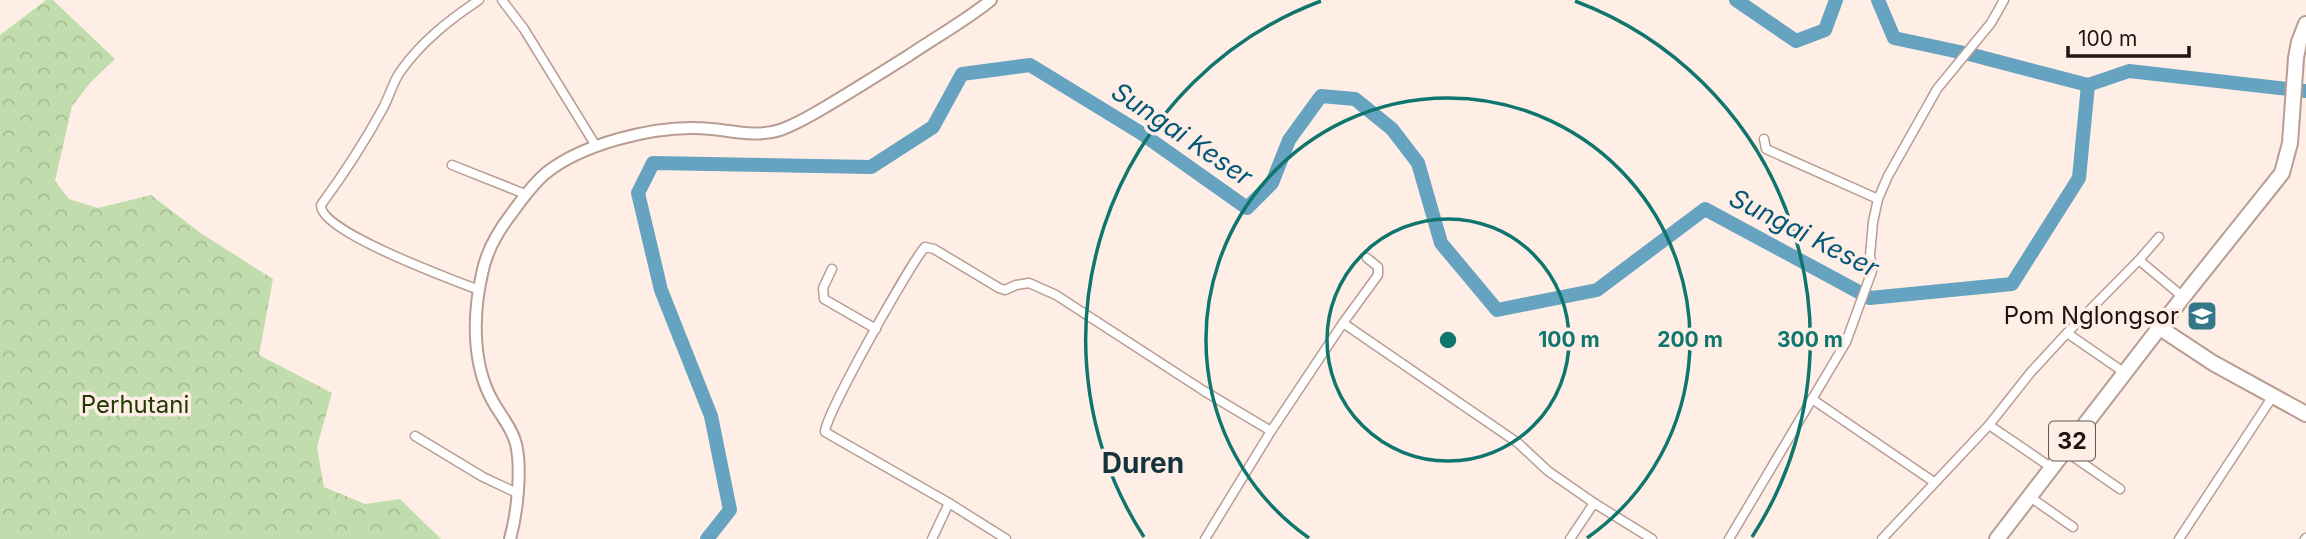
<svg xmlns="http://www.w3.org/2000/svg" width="2306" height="539" viewBox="0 0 2306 539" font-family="Inter,sans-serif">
<defs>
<pattern id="forest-crowns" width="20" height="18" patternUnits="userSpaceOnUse" patternTransform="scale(1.75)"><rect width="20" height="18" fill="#c2ddad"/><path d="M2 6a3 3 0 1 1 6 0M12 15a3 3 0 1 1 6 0" fill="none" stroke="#a6bd94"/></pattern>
</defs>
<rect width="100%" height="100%" fill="#ffeee6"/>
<polygon fill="url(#forest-crowns)" points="46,0 53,0 115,59 91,82 72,106 55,181 69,199 98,208 151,195 202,234 273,279 259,355 332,393 317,447 324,487 365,504 400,499 441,539 0,539 0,35"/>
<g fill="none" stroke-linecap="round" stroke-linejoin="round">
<g stroke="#66a3c0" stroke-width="14">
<polyline points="1736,0 1796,41 1825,30 1836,0"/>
<polyline points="1878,0 1894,38 1969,54 2088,85"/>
<polyline points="707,539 730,510 711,416 661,290 638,193 653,163 871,167 933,127 962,74 1030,65 1141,133 1247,208 1272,183 1289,140 1321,96 1355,99 1392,129 1418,163 1441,243 1497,310 1597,290 1705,209 1870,298 2012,284 2079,178 2088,85 2129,71 2306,91"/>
</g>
<g stroke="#b89e92" stroke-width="11">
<g id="minor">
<polyline points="502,0 524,29 596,146"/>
<polyline points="1764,139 1766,149 1878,199"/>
<polyline points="452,165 525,194"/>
<polyline points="2139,260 2183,297"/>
<polyline points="832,269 823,288 824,299 876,329"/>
<path d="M479,290C453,280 319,231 321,205C343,175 364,143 382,110C389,98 392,84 400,72C421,42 449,20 479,0"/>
<polyline points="1343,323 1378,275 1378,267 1367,258"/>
<polyline points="2067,333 2139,260 2159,237"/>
<polyline points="1812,399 1934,482"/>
<polyline points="1989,425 2052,468"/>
<polyline points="415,436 483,477 517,493"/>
<polyline points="2065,451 2120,489"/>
<polyline points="2030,497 2073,527"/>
<polyline points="932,539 949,503"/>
<path d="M1006,539L949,503L825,432C825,415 910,264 925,247L934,249L999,288L1005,290L1016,285L1029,283L1056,295L1204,391L1271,431"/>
<polyline points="1205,539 1271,431 1343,323 1518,443 1548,471 1594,503 1652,539"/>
<polyline points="1570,539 1594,503"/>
<polyline points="1729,539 1846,342 1872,271 1870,255 1873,222 1878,199 1888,176 1937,89 1991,23 2004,0"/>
<polyline points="1882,539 1989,425 2031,372 2067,333 2125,373"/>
<polyline points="2179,539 2273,396"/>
<polyline points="2305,539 2306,538"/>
</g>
</g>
<g stroke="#b89e92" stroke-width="14">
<path id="tertiary" d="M510,539C517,514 522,470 516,444C512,427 499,414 491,398C472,362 473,313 482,274C486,252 498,231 512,213C522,199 533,184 546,173C582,144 651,127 696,128C724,128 753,139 780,130C797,124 812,115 827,106C854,90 881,73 908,56C936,37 965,21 991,0"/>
</g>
<g stroke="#b89e92" stroke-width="18">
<g id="trunk">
<polyline points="2160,328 2213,363 2306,414"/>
<polyline points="1997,539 2183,297 2282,173 2290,143 2296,58 2299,42 2306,24"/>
</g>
</g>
<use href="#minor" stroke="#fff" stroke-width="8"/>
<use href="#tertiary" stroke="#fff" stroke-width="10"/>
<use href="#trunk" stroke="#fff" stroke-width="14"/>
</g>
<g fill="none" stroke="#0f766e" stroke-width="3.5">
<circle cx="1448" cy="340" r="121"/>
<path d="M1309 538A242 242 0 1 1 1587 538"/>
<path d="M1144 537A362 362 0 0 1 1321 1M1575 1A362 362 0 0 1 1752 537"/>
</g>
<defs>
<g id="school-square" transform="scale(1.575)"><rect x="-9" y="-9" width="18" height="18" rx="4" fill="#357788" stroke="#ffeee6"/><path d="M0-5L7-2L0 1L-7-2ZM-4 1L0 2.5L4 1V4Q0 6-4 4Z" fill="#fff"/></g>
</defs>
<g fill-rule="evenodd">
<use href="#school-square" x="2202" y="316"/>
</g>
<g text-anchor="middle" stroke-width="7" stroke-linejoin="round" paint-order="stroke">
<rect fill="#ffeee6" stroke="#625651" stroke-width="2" x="2049" y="421.5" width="46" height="39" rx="5"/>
<g font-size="23" font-weight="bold" fill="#1e1511">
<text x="2072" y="449">32</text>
</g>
<g font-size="24" fill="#1e1511" stroke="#ffeee6" text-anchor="end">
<text x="2179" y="324">Pom Nglongsor</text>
</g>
<g font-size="24" fill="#213a02" stroke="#ffeee6">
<text x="135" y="413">Perhutani</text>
</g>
<g font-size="26" font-style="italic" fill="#025876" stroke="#ffeee6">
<text transform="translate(1182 134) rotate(34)" y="9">Sungai Keser</text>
<text transform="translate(1804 233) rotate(27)" y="9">Sungai Keser</text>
</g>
<g font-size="28" font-weight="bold" fill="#14343d" stroke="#ffeee6">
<text x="1143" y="473">Duren</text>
</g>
</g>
<circle cx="1448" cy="340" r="10" fill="#0f766e" stroke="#ffeee6" stroke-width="3.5"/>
<g font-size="21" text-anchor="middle" font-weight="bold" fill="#0f766e" stroke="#ffeee6" stroke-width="7" stroke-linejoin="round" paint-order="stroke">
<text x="1569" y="347">100 m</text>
<text x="1690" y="347">200 m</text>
<text x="1810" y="347">300 m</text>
</g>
<path d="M2068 46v10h121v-10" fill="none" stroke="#1e1511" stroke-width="3.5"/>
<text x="2078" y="46" font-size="21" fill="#1e1511" stroke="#ffeee6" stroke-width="5" paint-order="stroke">100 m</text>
</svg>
